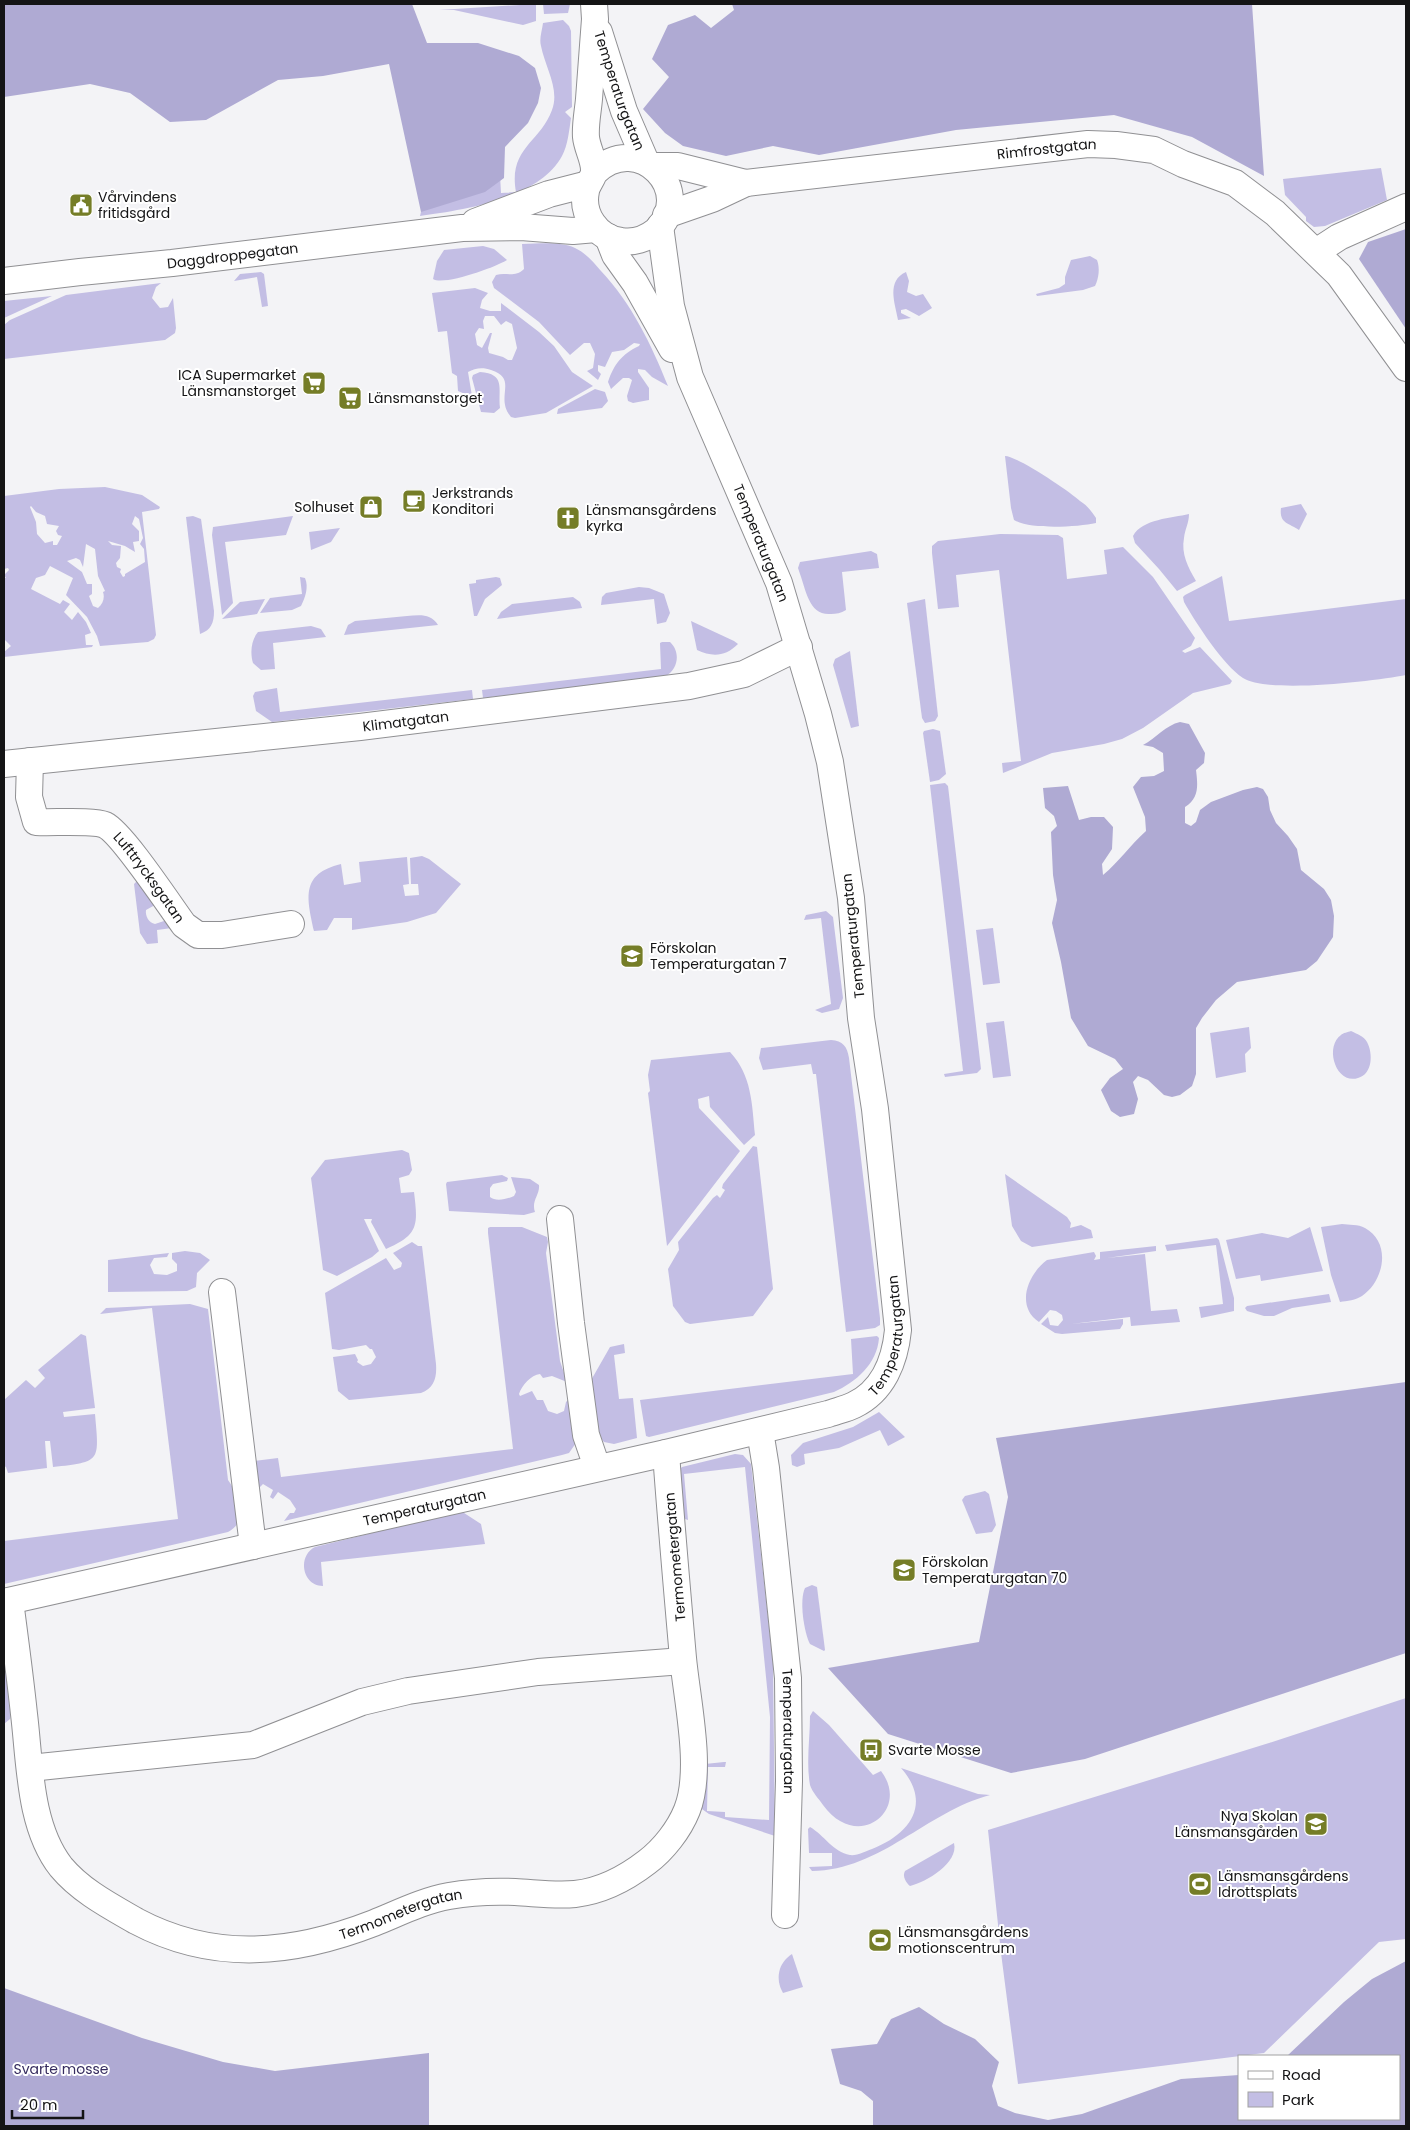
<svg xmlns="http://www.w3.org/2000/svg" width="1410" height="2130" viewBox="0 0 1410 2130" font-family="Poppins,sans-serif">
<rect width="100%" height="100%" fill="#f3f3f6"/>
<g fill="#c3bee4" fill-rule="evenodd">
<polygon points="536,4 536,21 523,25 454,10 439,10"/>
<polygon points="543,4 570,4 568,13 544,14"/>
<path d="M563,20L569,26L571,31L572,107L565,112L571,118C569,131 568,145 562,156C539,199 463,210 420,216L422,208L500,175L501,193L516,192C508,148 540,143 552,110C560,89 545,67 541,46C539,39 542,31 543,23Z"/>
<polygon points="1381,168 1387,200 1325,226 1314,227 1306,221 1306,217 1285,195 1283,179"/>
<path d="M522,244C539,244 559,241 575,248C586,253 594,263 601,271C632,304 651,344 668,386L652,377L645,370L638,369V372L649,388V400L633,403L628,401L627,396L632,380L629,378H623L611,389L608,382C614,364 622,354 639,346L640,344L634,343L624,350L612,352L605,367L598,365V371L601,374L598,380L587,371L593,368L595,354L590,343H584L570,355L539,322L494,288L492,282L496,275C506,272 515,278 524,269Z"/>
<path d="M483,246L494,249L507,260C496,267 444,286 433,279L437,261L444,250Z"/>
<path d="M1090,256L1097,260C1100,268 1099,278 1095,286L1083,290L1037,296L1036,294L1059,288L1065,284V277L1071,260Z"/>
<polygon points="261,272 264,274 268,306 262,307 257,277 234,281 240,274"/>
<path d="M906,272L909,281L907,292L916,296L923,294L932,308L919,316L906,309L901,310V313L911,318L898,320C895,303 886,281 906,272Z"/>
<polygon points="161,283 156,287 152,298 160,308 168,307 173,298 176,328 175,333 165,340 4,359 4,325 10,320 66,295"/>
<path d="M475,288L488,293L482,300L480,308L490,311H501V303L539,332L554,346L572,372L593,386L546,413L515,418L511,417C494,397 519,379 491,370C483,367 475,368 468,372L472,396L469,401L465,394L458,391L457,376L452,373L447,331L438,332L432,293ZM485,316H494L501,325L506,321L512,324L517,348L512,360H508L503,357L489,353L488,348L492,333H490L482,348L477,345L475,334L479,328L484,329L483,321Z"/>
<polygon points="52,296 4,318 4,301"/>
<path d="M480,372C506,374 498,388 500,408L494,413L481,412L472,378L473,375Z"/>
<polygon points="595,389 605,392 608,401 602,408 557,414 558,409"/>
<path d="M1005,456C1017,456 1069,491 1080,501C1087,505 1092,512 1096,518V523C1077,527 1031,530 1014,520L1011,508Z"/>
<path d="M105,487L142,495L160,507L159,509L142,512L156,635L154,639L148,642L100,646L97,636L87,617L66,595L73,578L50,566L45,575L36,578L31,589L60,604L63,600L70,604L64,612L72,620L78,612L86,622L91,633L85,635L86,645H93L92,647L4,657V652L11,646L4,639V578H6L4,575L9,570L8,568L4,569V496L59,489ZM31,506L36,512L45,516L47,524L59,526L56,531L58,535L62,536L57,545H53V541L45,543L37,534L36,522L30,507ZM135,516L139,519L143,538L140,544L144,549L145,562L125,574V576L123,577L120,572L121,569L117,567L116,563L120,558L121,546L112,545L108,541L125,546L135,552L133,542L139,541V531L132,524ZM86,544L95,549L98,576L105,591L103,592C105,598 103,604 98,608L93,606L89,596L92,594V584H87L82,572L67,561L76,558L80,560L83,567Z"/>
<path d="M1301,504L1307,514L1299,530C1288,523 1279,523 1281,508Z"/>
<path d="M1189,514C1189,523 1185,529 1184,538C1181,554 1188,567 1196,581L1177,591L1159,569L1135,543L1133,536C1142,519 1172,518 1189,514Z"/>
<path d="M193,516L201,519L214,611C214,623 211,630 200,634L186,517Z"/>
<polygon points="293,516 286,535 225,542 233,603 222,615 212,535 213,527"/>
<polygon points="340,528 331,542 311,550 309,532"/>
<polygon points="1000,534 1058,535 1063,538 1067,579 1107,574 1104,550 1123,547 1153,577 1195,638 1191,646 1182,651 1185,653 1200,647 1232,681 1230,684 1193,693 1143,728 1122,739 1104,744 1052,753 1003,773 1002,763 1021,761 999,570 956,575 959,607 938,609 932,553 932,546 938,541"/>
<path d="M871,551L877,554L879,568L842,572L846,610C841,613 836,614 831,614C809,616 806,590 800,574L798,568L800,562Z"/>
<path d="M1222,576L1229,621L1406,599V675C1376,681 1267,694 1243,678C1223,665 1196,623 1184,602L1183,597L1185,595Z"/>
<path d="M300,577L305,578C309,587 305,598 301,606L292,610L260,613L270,598L302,594Z"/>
<polygon points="496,577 500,578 502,585 485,599 477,616 474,616 469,584 476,583 476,580"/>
<polygon points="639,587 649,588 664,594 670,613 666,622 657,624 654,599 601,605 602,597 606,593"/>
<polygon points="573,597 580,602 582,608 497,619 501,612 512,604"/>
<polygon points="265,599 257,614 222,619 240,602"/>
<polygon points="925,599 938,716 935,721 925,723 922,718 907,603"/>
<path d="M407,616C419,615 431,613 438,625L344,635L348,625L355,621Z"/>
<path d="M691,621L734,641L738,644C725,657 712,657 697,650Z"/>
<path d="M311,626L321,629L326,637L273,643L275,669L261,670L253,663C250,653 251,640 258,632Z"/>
<path d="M662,642H670C681,652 678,669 666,676L483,698L482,690L661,669L660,643Z"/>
<polygon points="850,651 859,726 851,728 833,665 835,659"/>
<polygon points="277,688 280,712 472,690 473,699 272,722 256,711 253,696 255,692"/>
<polygon points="933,729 940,731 946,774 939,780 930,782 923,733 924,731"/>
<polygon points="945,783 948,786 981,1069 977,1073 945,1077 944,1074 963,1071 930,785"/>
<path d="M422,856L429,859L461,884L436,913L407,922L352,930V918H334L327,930L314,931C307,898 300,874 341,864L344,885L361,882L359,862L407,857L409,884L403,885L405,896L419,895L418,884H411L410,858Z"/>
<path d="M137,881L155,905L146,910C145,916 149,923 155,924L167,920L172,928L157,930L158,943L147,944L140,933L134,884Z"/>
<polygon points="826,911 833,917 843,998 839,1009 822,1013 815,1010 831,1004 821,918 804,920 806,915"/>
<polygon points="993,928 1000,983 983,985 976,930"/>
<polygon points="1004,1021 1011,1076 993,1078 986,1023"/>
<polygon points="1249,1027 1251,1048 1245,1054 1246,1072 1216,1078 1210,1033"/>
<path d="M1351,1031C1357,1034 1364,1036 1367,1042C1373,1053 1373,1074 1358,1078C1336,1085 1324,1047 1341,1035C1343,1033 1348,1032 1351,1031Z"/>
<path d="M831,1040C843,1041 847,1046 849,1058L880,1318V1325L875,1328L846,1332L816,1074H813L811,1064L763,1070L759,1058L761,1048Z"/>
<path d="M730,1052C752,1075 752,1105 755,1135L744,1145L710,1107L709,1096L698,1099L699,1108L740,1151L667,1246L648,1093L650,1091L648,1075L651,1060Z"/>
<polygon points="753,1146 757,1147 773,1289 753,1316 690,1324 685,1322 673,1306 668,1269 679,1250 678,1242 713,1198 717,1195 720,1198 725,1190 722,1188 723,1184"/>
<path d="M402,1150L409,1153L412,1170L409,1175L399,1178L401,1193L414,1192C418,1225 419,1235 386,1249L371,1222L372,1219H364L379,1251L372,1257L337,1276L323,1270L311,1178L325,1160Z"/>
<polygon points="1005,1174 1067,1217 1071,1223 1070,1228 1081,1225 1091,1230 1093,1238 1032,1247 1021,1241 1012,1226"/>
<path d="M502,1175L508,1178L507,1181L493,1184L490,1188V1197C496,1202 507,1199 514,1196L516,1192L511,1177L530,1179L539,1185C540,1195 531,1201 535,1212L524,1215L449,1211L446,1184L447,1182Z"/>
<path d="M1342,1224C1349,1225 1358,1224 1365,1228C1392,1243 1384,1281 1362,1296C1356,1300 1347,1301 1340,1302L1331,1275L1321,1227Z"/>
<path d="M522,1227L547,1237L548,1242L546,1253L560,1361L567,1382L552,1376L543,1378L540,1374C531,1375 522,1385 519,1394L520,1396L532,1391L537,1400H543L548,1411L557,1414L564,1411L566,1402L570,1398L576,1443L569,1453L562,1455L284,1521L290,1513H294L296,1509L290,1500L278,1492L273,1499L270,1497L273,1490L263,1484L257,1490L254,1461L278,1458L281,1477L513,1449L488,1233V1228L490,1227Z"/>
<polygon points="1310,1227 1323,1271 1261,1281 1260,1275 1236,1279 1226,1240 1262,1233 1288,1238"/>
<polygon points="1217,1238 1219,1240 1234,1298 1234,1311 1201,1318 1199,1307 1223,1304 1216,1245 1167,1251 1165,1245"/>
<path d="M412,1242L418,1246H422L436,1364C437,1378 434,1388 421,1393L349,1400L338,1391L333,1357L355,1354L358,1360L357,1362L363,1366L371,1364L376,1357L372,1349H370L366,1345L339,1350L332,1349L325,1293L386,1258L394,1270L401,1267L402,1263L393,1253Z"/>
<path d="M1156,1246V1251L1107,1258L1145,1254L1151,1311L1177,1309L1180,1322L1131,1326L1130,1317L1071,1324L1123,1319V1324L1120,1329L1062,1334L1055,1333L1041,1324L1048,1317L1050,1325L1058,1326L1063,1320L1062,1315L1056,1311L1050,1310L1039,1322C1015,1306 1028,1274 1047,1260L1094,1252L1096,1256L1094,1260L1100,1259V1252Z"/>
<polygon points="185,1251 200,1253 210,1260 197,1273 196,1287 187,1291 108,1292 108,1260 169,1253 167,1257 154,1258 150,1265 154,1274 167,1275 177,1271 177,1264 172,1259 172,1253"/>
<polygon points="1329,1294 1331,1302 1292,1308 1274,1316 1264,1316 1247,1311 1245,1308 1247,1306"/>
<path d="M190,1304L208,1309L228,1480C239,1496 250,1520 228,1532L4,1584V1541L178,1519L152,1308L100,1314L106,1308Z"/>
<path d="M81,1334L86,1336L95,1408L63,1412L64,1417L95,1414C99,1461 102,1462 53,1467L50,1441H45L47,1468L8,1473L6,1467L4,1466V1400L26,1380L35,1388L45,1378L38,1370Z"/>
<path d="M877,1336L879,1338C877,1364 856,1382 834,1392L649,1437L646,1436L640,1400L853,1374L851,1339Z"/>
<polygon points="624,1344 625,1353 614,1355 619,1399 633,1398 637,1438 614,1444 604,1442 598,1435 590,1382 610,1347"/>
<polygon points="879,1412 905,1437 888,1446 880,1430 839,1448 804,1454 805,1464 797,1467 792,1465 791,1455 803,1443 853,1427"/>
<polygon points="735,1454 743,1455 751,1464 773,1663 775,1836 709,1814 699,1807 705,1764 724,1762 726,1762 725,1767 708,1767 707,1811 725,1812 725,1817 769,1820 770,1717 745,1467 684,1474 688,1520 682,1518 677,1472 682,1467"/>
<polygon points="985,1491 989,1494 996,1525 992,1532 976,1534 962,1500 965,1496"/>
<path d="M461,1511L481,1524L485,1544L321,1562L323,1586C302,1586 297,1556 315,1547Z"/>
<path d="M812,1585L817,1587L825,1650L824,1651L810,1644C804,1633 799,1600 805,1588Z"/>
<polygon points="4,1657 11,1712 10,1719 4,1724"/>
<polygon points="1406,1698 1406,1939 1379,1942 1264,2053 1018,2084 1001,1953 988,1830 1269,1743"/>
<path d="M813,1711L829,1725L873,1775L881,1771C911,1810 858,1853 823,1805C819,1799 812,1792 810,1785C806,1763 810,1738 810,1716Z"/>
<path d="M901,1768L978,1794L990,1795C926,1812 881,1870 812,1871L809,1867L832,1866V1853H809L808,1829L810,1827C824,1835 833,1852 850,1855C857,1856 866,1851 872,1849C911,1834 932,1803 901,1768Z"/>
<path d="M954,1843C959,1863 926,1882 910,1886C906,1883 902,1876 905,1871Z"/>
<path d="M792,1954L803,1987L783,1993C775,1979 778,1963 792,1954Z"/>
</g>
<g fill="#afaad3">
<polygon points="4,4 412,4 427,43 478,43 519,56 535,68 541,88 538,103 528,123 505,147 504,178 485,192 421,212 389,64 323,76 278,80 206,120 170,122 130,93 90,84 4,97"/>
<polygon points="732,4 1252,4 1264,176 1192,137 1114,115 956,130 819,155 773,146 726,156 683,146 665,133 643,109 669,77 652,59 668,25 695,15 711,28 734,10"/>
<polygon points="1406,229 1406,329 1359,259 1368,242"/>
<path d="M1180,722L1189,724L1205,753L1204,763L1196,770C1198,786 1199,798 1185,807V823L1191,826L1196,822L1200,810L1211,802L1243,790L1257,787L1263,789L1268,797L1270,810L1276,823L1288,836L1297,849L1301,870L1324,889L1331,900L1334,916L1333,937L1317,961L1306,970L1237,982L1216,1000L1202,1018L1196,1028V1074L1192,1086L1180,1095L1172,1097L1164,1095L1148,1080L1138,1076L1133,1082L1138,1099L1134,1114L1120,1117L1111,1111L1101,1090L1110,1078L1123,1069L1115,1059L1088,1046L1071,1018L1061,962L1052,923L1057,900L1053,875L1051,832L1057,826L1054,816L1045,808L1043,788L1068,786L1079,820L1091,817H1104L1113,827L1112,849L1102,864L1103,875C1119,862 1130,845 1146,831L1145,817L1133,787L1141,777L1154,776L1164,771L1163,753L1153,747L1143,745C1156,738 1166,725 1180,722Z"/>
<polygon points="1406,1382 1406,1653 1085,1759 1011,1773 888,1734 828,1668 979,1642 1008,1497 996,1438"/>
<polygon points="1406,1961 1406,2126 873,2126 873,2101 861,2091 840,2084 831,2049 877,2044 891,2019 919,2007 944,2024 975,2039 999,2062 992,2086 998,2106 1015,2113 1048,2120 1082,2114 1181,2079 1239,2075 1239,2119 1399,2119 1399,2056 1287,2056 1344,2002 1372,1979"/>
<polygon points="4,1988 142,2038 223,2062 275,2071 429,2053 429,2126 4,2126"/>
</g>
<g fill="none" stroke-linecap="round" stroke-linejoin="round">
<g stroke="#909093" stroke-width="28">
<g id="minor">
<path d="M594,4L595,19C593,46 591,72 589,99C588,111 585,125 586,137C587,148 594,159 594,170C595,176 587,184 586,191C581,214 597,238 621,241C633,243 646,239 656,231C697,192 639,130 595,172"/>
<path id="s1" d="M599,32L624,111L646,162"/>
<polyline points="653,166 678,166 746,183"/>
<path id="s2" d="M666,215L712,199L746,183L1088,144L1116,145L1154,150L1183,164L1235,183L1275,213L1339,275L1406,368"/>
<polyline points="475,222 549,194 588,184"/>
<polyline points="608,237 615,255 635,283 672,349"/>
<polyline points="1316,252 1339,237 1406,207"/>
<path id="s3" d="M4,281L80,272L172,263L462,228L521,227L573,231L596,229"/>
<path id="s4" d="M30,761L29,797L36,822C52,823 93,820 105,825C122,833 170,906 184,925L198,935H222L291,924"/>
<path id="s5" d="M4,764L360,727L689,686L744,674L799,647"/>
<polyline points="560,1219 571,1323 586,1435 597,1467"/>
<polyline points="222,1292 253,1546"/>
<path id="s6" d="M760,1431L766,1468L788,1678L789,1781L785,1915"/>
<path id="s7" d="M10,1601C15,1639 20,1676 24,1714C30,1763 29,1826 61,1867C81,1891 110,1906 136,1921C215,1963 294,1954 374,1923C399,1913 422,1901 449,1896C471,1892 493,1891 515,1892C535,1893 555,1896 575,1894C602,1891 625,1879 647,1862C663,1850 679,1830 687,1810C703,1770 687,1701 683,1658C677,1590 671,1522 666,1453"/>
<path id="s8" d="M4,1602L666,1453L828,1414C836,1411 846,1409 854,1405C883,1391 895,1361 898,1330L875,1109L861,1018L851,898L830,762L818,714L779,583L690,377L671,306L660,226"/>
<polyline points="30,1768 253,1745 362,1702 408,1691 538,1672 683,1661"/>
</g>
</g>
<use href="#minor" stroke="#fff" stroke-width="26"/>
</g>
<defs>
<g id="civic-square" transform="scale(1.25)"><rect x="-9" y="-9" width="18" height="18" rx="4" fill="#757d27" stroke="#fff"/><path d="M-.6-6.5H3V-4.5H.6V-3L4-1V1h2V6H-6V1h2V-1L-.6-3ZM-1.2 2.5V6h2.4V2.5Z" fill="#fff"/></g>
<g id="supermarket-square" transform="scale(1.25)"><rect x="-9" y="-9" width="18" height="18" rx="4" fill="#757d27" stroke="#fff"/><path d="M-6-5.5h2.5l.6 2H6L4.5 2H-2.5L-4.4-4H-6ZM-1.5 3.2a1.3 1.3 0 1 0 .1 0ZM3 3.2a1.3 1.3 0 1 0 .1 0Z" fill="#fff"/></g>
<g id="cafe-square" transform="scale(1.25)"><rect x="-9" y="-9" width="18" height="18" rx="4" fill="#757d27" stroke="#fff"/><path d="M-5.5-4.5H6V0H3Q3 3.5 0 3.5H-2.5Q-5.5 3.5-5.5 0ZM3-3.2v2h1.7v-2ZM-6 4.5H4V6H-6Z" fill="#fff"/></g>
<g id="shop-square" transform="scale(1.25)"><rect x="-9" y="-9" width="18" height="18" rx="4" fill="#757d27" stroke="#fff"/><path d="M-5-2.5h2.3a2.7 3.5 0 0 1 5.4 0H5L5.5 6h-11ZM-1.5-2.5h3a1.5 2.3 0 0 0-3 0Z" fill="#fff"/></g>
<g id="church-square" transform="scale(1.25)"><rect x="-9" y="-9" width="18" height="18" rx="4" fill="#757d27" stroke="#fff"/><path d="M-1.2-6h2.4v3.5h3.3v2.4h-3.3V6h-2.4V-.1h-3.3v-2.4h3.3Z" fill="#fff"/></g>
<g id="school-square" transform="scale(1.25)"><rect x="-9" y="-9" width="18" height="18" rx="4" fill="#757d27" stroke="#fff"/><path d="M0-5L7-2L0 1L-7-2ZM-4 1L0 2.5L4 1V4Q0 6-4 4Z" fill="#fff"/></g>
<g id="bus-square" transform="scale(1.25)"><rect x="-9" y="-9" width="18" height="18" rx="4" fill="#757d27" stroke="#fff"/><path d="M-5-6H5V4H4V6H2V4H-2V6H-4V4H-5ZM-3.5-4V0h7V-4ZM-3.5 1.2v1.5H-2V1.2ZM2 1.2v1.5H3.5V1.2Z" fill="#fff"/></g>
<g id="stadium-square" transform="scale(1.25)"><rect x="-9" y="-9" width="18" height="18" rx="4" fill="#757d27" stroke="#fff"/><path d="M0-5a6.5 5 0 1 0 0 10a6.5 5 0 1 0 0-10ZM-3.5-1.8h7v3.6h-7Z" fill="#fff"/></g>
</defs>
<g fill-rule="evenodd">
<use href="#civic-square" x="81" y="205"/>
<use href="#supermarket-square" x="314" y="383"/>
<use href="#supermarket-square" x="350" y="398"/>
<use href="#cafe-square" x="414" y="501"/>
<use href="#shop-square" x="371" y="507"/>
<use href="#church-square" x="568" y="518"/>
<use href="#school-square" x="632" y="956"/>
<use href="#school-square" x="904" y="1570"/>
<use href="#bus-square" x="871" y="1750"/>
<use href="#school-square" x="1316" y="1824"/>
<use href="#stadium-square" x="1200" y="1884"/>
<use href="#stadium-square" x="880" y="1940"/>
</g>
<g text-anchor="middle" stroke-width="4" stroke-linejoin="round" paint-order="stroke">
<g font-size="14" fill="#141415" stroke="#fff">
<text dy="5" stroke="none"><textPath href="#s1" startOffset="62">Temperaturgatan</textPath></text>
<text dy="5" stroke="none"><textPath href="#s2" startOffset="389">Rimfrostgatan</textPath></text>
<text dy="5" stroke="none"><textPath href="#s3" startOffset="230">Daggdroppegatan</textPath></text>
<text transform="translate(761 543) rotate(68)" y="5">Temperaturgatan</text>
<text dy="5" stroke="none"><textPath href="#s5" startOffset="404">Klimatgatan</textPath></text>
<text dy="5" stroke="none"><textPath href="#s4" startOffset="200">Lufttrycksgatan</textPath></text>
<text transform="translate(853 936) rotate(-96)" y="5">Temperaturgatan</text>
<text dy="5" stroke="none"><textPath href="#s8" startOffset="956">Temperaturgatan</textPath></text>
<text dy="5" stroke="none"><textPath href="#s8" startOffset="431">Temperaturgatan</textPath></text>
<text transform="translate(675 1557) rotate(-95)" y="5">Termometergatan</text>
<text dy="5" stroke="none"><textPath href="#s6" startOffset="302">Temperaturgatan</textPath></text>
<text dy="5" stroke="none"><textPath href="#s7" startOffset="641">Termometergatan</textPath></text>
</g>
<g font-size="14" fill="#141415" stroke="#fff" text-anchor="start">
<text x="98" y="202">Vårvindens<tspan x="98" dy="16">fritidsgård</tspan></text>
<text x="296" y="380" text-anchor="end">ICA Supermarket<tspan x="296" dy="16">Länsmanstorget</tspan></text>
<text x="368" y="403">Länsmanstorget</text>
<text x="432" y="498">Jerkstrands<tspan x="432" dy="16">Konditori</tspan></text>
<text x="354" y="512" text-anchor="end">Solhuset</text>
<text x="586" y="515">Länsmansgårdens<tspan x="586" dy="16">kyrka</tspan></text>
<text x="650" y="953">Förskolan<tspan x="650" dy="16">Temperaturgatan 7</tspan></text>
<text x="922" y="1567">Förskolan<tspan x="922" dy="16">Temperaturgatan 70</tspan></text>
<text x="888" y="1755">Svarte Mosse</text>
<text x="1298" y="1821" text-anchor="end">Nya Skolan<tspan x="1298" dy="16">Länsmansgården</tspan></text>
<text x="1218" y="1881">Länsmansgårdens<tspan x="1218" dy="16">Idrottsplats</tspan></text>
<text x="898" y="1937">Länsmansgårdens<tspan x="898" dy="16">motionscentrum</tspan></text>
</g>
<g font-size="14" fill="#352b5e" stroke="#fff">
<text x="61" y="2074">Svarte mosse</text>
</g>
</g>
<rect width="1410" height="2130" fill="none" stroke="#141415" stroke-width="10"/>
<rect x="1238" y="2055" width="162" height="65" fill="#ffffff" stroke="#a1a1a1"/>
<rect x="1248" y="2071" width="25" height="8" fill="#ffffff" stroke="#a1a1a1"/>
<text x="1282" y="2080" font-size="15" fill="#141415">Road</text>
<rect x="1248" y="2092" width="25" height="15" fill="#c3bee4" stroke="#a1a1a1"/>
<text x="1282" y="2105" font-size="15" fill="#141415">Park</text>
<path d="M12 2110v8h71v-8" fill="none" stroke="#141415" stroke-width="2.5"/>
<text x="20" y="2110" font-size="15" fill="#141415" stroke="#ffffff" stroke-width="4" paint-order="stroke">20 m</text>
</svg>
